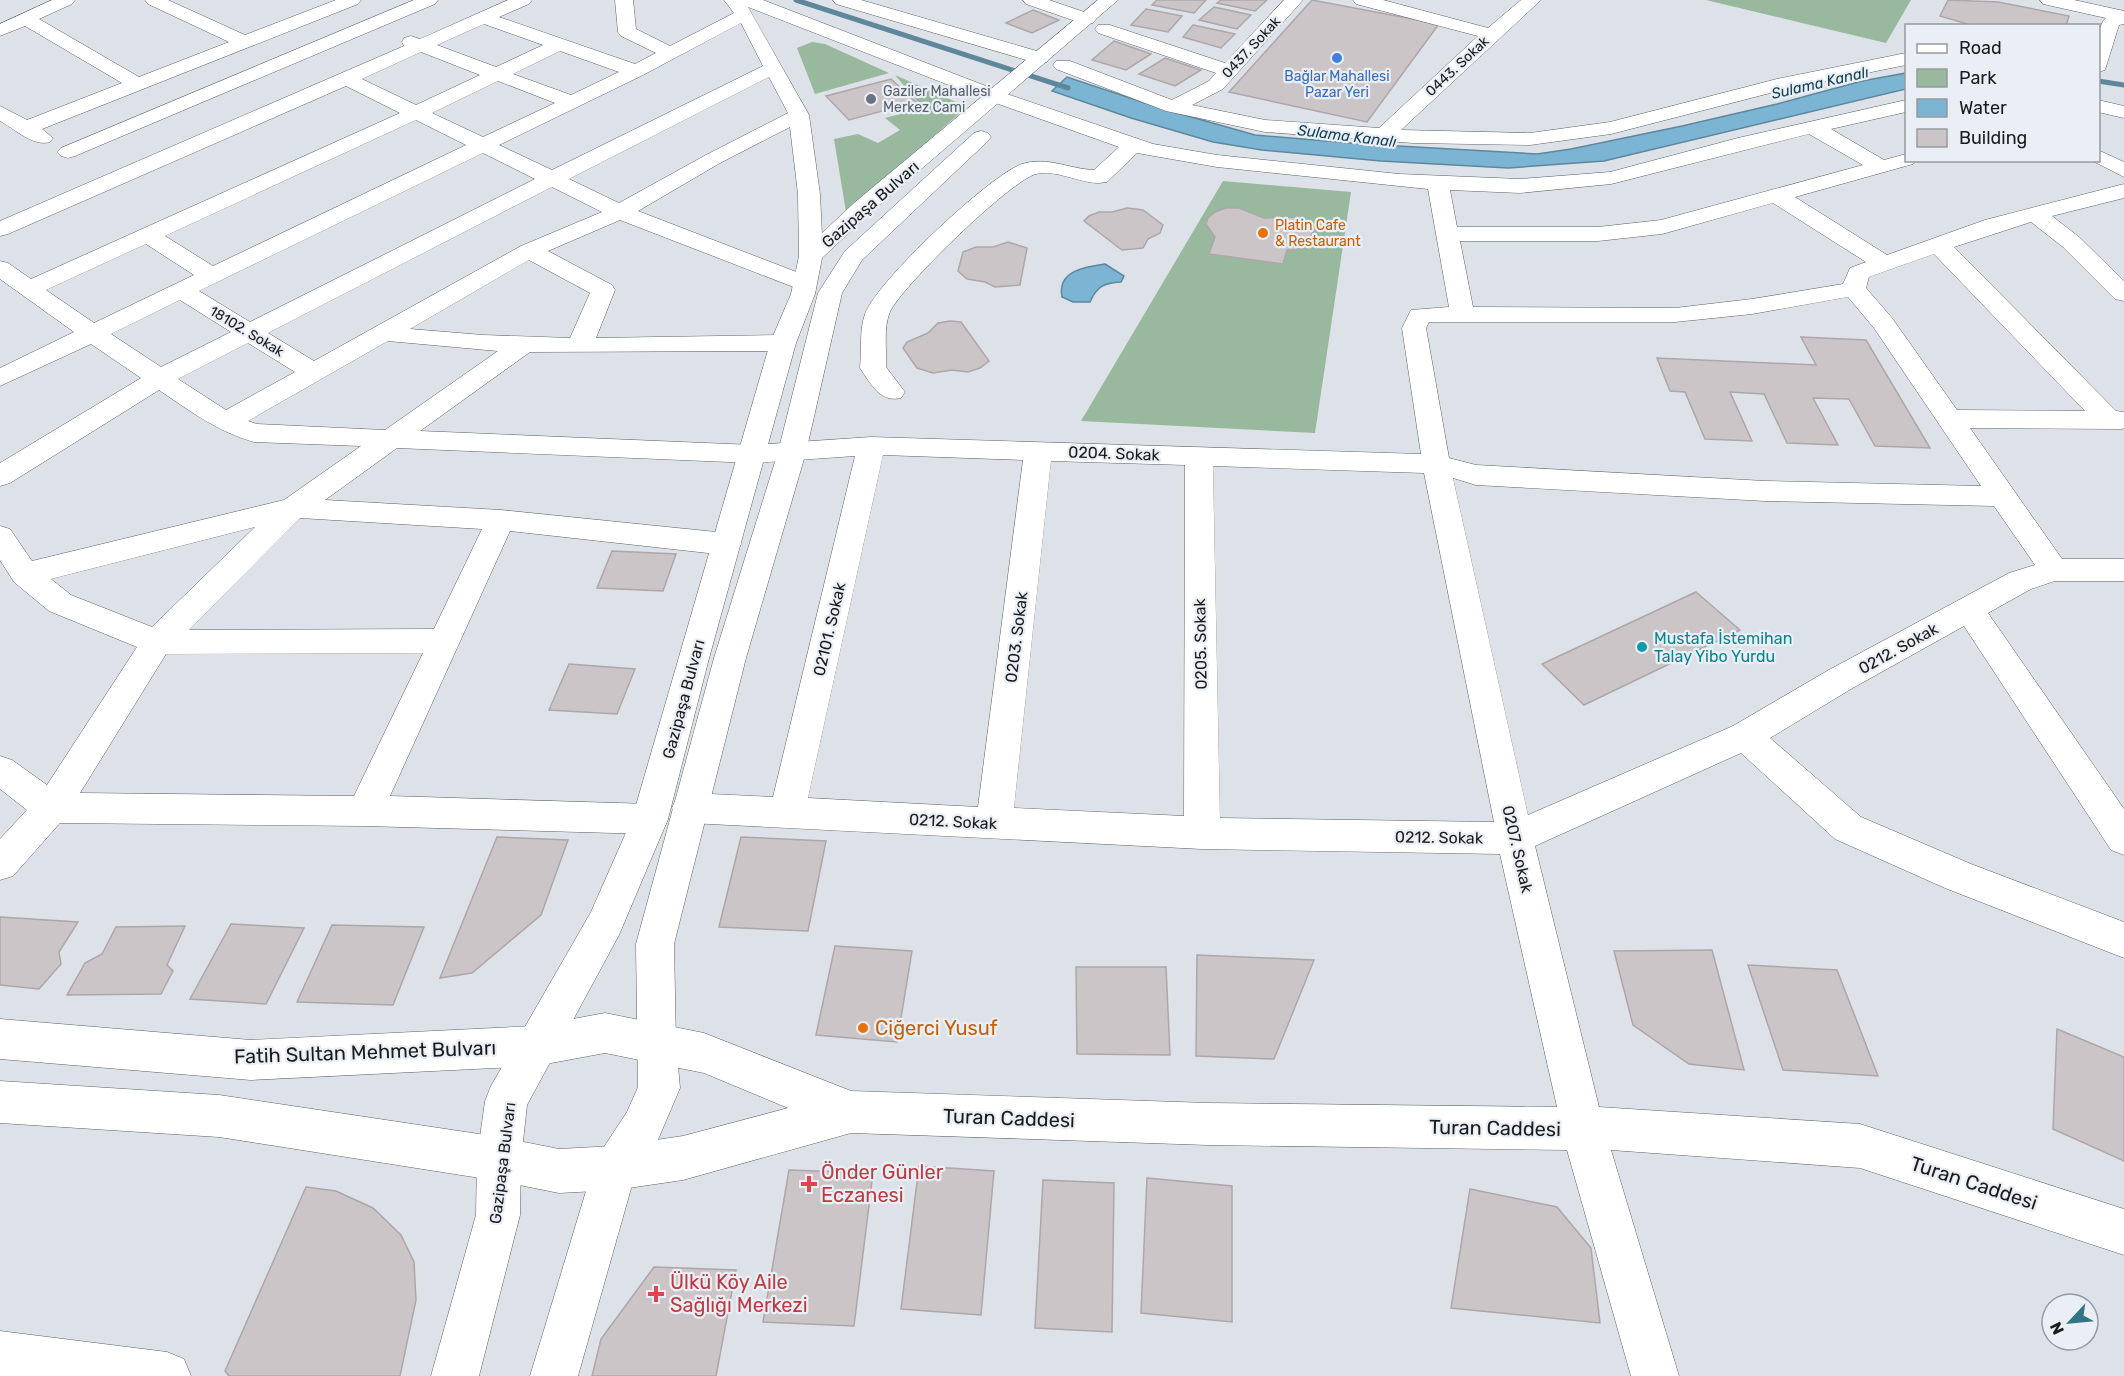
<svg xmlns="http://www.w3.org/2000/svg" width="2124" height="1376" viewBox="0 0 2124 1376" font-family="Rubik,sans-serif">
<rect width="100%" height="100%" fill="#dde2e8"/>
<g fill="#99b99e">
<polygon points="1706,0 1911,0 1886,43"/>
<polygon points="812,42 825,44 889,73 815,94 797,48"/>
<polygon points="895,75 967,107 846,212 834,139 858,134 878,143 900,130 885,118 923,108"/>
<polygon points="1223,181 1351,192 1315,433 1081,421"/>
</g>
<g fill="#7bb5d3" stroke="#5e879c" stroke-width="1.5">
<polygon points="1906,73 1906,89 1604,161 1508,168 1381,161 1262,150 1213,142 1131,118 1052,91 1067,77 1163,109 1255,135 1363,144 1537,154 1571,149 1682,126 1777,104 1862,81"/>
<path d="M1105,264L1124,276L1121,282C1104,283 1097,286 1090,302H1073L1062,297C1057,271 1084,267 1105,264Z"/>
</g>
<g fill="none" stroke-linecap="round" stroke-linejoin="round">
<g stroke="#5e879c" stroke-width="5">
<polyline points="796,0 1068,88"/>
<polyline points="2098,81 2124,85"/>
</g>
</g>
<g fill="#ccc5c8" stroke="#ada6aa" stroke-width="1.5">
<polygon points="1157,0 1206,0 1194,13 1152,5"/>
<polygon points="1221,0 1267,0 1255,11 1217,3"/>
<polygon points="1312,0 1439,24 1367,122 1229,92"/>
<polygon points="1948,0 1998,2 2069,16 2066,26 1974,26 1940,16"/>
<polygon points="1214,7 1251,15 1237,29 1199,20"/>
<polygon points="1146,9 1182,16 1168,32 1131,25"/>
<polygon points="1033,10 1059,20 1032,33 1006,23"/>
<polygon points="1193,25 1235,34 1221,48 1183,37"/>
<polygon points="1114,41 1151,54 1126,70 1092,60"/>
<polygon points="1165,58 1201,70 1175,86 1139,74"/>
<polygon points="891,79 916,102 849,120 826,96"/>
<polygon points="1127,208 1143,210 1163,225 1160,233 1148,239 1143,248 1122,250 1084,221 1089,216 1099,212 1112,212"/>
<polygon points="1226,208 1239,208 1264,218 1297,217 1307,221 1314,228 1310,239 1296,250 1287,250 1283,264 1209,254 1215,237 1206,224 1208,218 1215,212"/>
<polygon points="1008,242 1027,248 1020,285 995,287 985,282 967,279 958,271 963,252 976,247 993,247"/>
<polygon points="950,321 961,322 989,361 980,368 968,372 952,370 933,373 917,368 903,348 907,342 928,333 938,323"/>
<polygon points="1801,337 1866,340 1930,448 1875,446 1849,399 1813,398 1838,445 1787,443 1764,394 1730,392 1752,441 1705,439 1685,392 1670,391 1657,358 1816,365"/>
<polygon points="612,551 676,554 663,591 597,588"/>
<polygon points="1696,592 1740,630 1584,705 1542,664"/>
<polygon points="569,664 635,669 617,714 549,710"/>
<polygon points="497,837 568,840 541,915 472,973 440,978"/>
<polygon points="741,837 826,841 808,931 719,927"/>
<polygon points="0,917 78,922 59,952 61,964 39,989 0,985"/>
<polygon points="231,924 304,928 266,1004 190,999"/>
<polygon points="332,925 424,927 393,1005 297,1002"/>
<polygon points="185,926 167,965 173,971 161,994 67,995 85,963 102,954 116,927"/>
<polygon points="835,946 912,951 897,1042 816,1035"/>
<polygon points="1712,950 1744,1070 1689,1064 1633,1025 1614,951"/>
<polygon points="1197,955 1314,960 1274,1059 1196,1056"/>
<polygon points="1748,965 1837,970 1878,1076 1783,1070"/>
<polygon points="1076,967 1166,967 1170,1055 1077,1054"/>
<polygon points="2057,1029 2124,1057 2124,1161 2053,1129"/>
<polygon points="919,1166 994,1171 981,1315 901,1309"/>
<polygon points="789,1170 873,1173 854,1326 763,1322"/>
<polygon points="1147,1178 1232,1186 1232,1322 1141,1313"/>
<polygon points="1043,1180 1114,1183 1112,1332 1035,1328"/>
<polygon points="306,1187 336,1191 373,1208 401,1235 414,1262 416,1300 400,1376 229,1376 225,1371"/>
<polygon points="1470,1189 1557,1207 1591,1248 1600,1323 1451,1308"/>
<polygon points="654,1267 736,1270 716,1376 592,1376 601,1339"/>
</g>
<g fill="none" stroke-linecap="round" stroke-linejoin="round">
<g stroke="#5c6166" stroke-width="1">
<g id="minor">
<path d="M52,0H75L72,4L39,19L139,77L229,42L148,4L145,0H168L245,35L336,0H361L358,4L42,129L53,138L50,142C33,147 15,129 0,121V106L27,120L122,83L25,26L0,36V24Z"/>
<polygon points="414,0 438,0 435,4 75,156 68,158 61,156 57,152 61,148"/>
<path d="M508,0H532L529,4L499,17L635,64L656,53L621,36L618,32L615,0H633L636,29L670,46L734,13L724,0H763L1004,93L1153,144L1217,155L1399,174L1520,179L1610,172L1738,138L1906,100V112L1831,129L1884,160L1906,154V160H1916L1913,164L1795,197L1887,255L1985,220L2124,184V198L2052,216L2079,237L2124,281V301L2115,299L2063,247L2031,222L1954,247L2116,411L2124,412V428L2122,429L1970,428L2062,559H2124V581H2055L2031,589L1988,613L2124,809V855L2111,850L1964,626L1851,689L1770,738L1861,817L1971,864L2124,922V958L1945,888L1835,839L1741,753L1535,846L1599,1107L1860,1124L2124,1209V1255L1860,1168L1611,1150L1679,1376H1631L1567,1150L1208,1145L851,1133L683,1180L615,1190L559,1193L499,1181L219,1137L0,1123V1081L219,1095L499,1137L559,1149L615,1146L683,1136L788,1108L704,1073L605,1053L535,1066L251,1080L0,1059V1019L251,1040L535,1026L605,1013L704,1033L851,1091L1208,1103L1557,1107L1500,854L1202,849L690,823L677,819L672,808L677,797L690,793L773,797L855,456L753,463L397,448L325,500L501,510L726,533L737,537L741,544L737,551L726,555L510,531L390,796L650,804L663,808L668,819L663,830L650,834L365,826L60,823L13,876L0,880V839L27,810L0,789V756L12,760L47,785L137,647L49,611L14,582L0,560V526L10,529L32,561L284,500L361,446L254,442C218,432 190,411 159,390L10,483L0,486V463L141,378L91,344L0,386V368L74,332L0,279V261L8,263L31,279L400,113L346,86L8,234L0,236V221L404,46L402,42L404,38L411,36L420,39ZM748,7L990,101L1119,147L1094,170C1069,169 1047,156 1022,164C990,175 876,282 865,314C859,330 862,351 860,368C871,384 880,403 901,398L905,392L886,367C887,350 883,328 890,312C900,288 1011,180 1036,174C1055,169 1079,183 1099,183L1107,182L1137,153L1217,167L1428,189L1449,307L1411,310L1402,328L1421,454L871,437L753,445L420,431L530,352L783,351L792,348L796,343L792,338L783,335L596,338L615,290L612,285L548,251L620,220L796,288L804,290L812,288L816,283L812,278L638,211L720,163L790,127L798,194L799,256L803,261L811,263L819,261L823,256L820,194L809,115ZM741,23L763,66L552,170L499,145L643,75ZM484,24L543,45L496,67L437,45ZM560,51L619,72L571,95L513,74ZM421,52L480,75L416,105L362,79ZM769,77L788,113L706,155L619,203L569,179ZM498,81L555,103L483,137L432,113ZM416,120L466,145L213,266L165,236ZM1809,134L1863,165L1661,220L1598,227H1457L1450,190L1520,193L1611,184ZM483,153L535,179L250,322L199,291ZM552,187L602,212L521,246L314,361L268,333ZM1773,203L1866,262L1850,268L1843,284L1752,299L1675,308L1473,307L1460,241H1598L1662,234ZM146,244L194,275L94,323L46,290ZM1934,254L2085,411L1957,410L1892,318L1866,288L1869,277ZM529,260L590,293L570,338L483,335L410,329ZM1848,297L1874,328L1981,486L1765,481L1476,465L1449,458L1426,328L1429,322H1675L1752,314ZM180,300L231,332L161,367L111,334ZM388,341L498,351L385,430L257,424L248,421ZM248,343L295,372L226,410L178,379ZM883,455L1023,460L978,807L808,798ZM1051,461L1185,465L1184,816L1014,808ZM1213,466L1424,473L1494,822L1220,818ZM1453,478L1476,485L1765,501L1994,506L2035,565L2009,573L1827,671L1733,726L1528,815ZM300,518L482,529L434,629L189,630ZM255,527L152,627L71,595L51,579ZM423,653L354,796L80,793L166,654Z"/>
<polygon points="833,0 861,0 1047,54 1049,58 1047,62 1033,62 836,4"/>
<polygon points="1023,0 1049,0 1093,15 1096,19 1093,23 1081,23 1026,4"/>
<polygon points="1284,0 1303,0 1223,89 1192,105 1265,120 1379,128 1478,36 1356,4 1353,0 1383,0 1488,28 1521,0 1541,0 1401,130 1530,133 1610,122 1777,79 1906,53 1906,65 1778,91 1611,134 1530,145 1413,143 1265,132 1166,111 1056,69 1053,65 1056,61 1070,61 1172,100 1209,81 1216,73 1098,33 1095,29 1098,25 1110,25 1225,63"/>
<path d="M2040,0H2074L2124,11V24L2119,25L2105,70L2098,72C2098,56 2094,29 2106,18L2043,4Z"/>
<polygon points="2098,100 2124,106 2124,118 2098,112"/>
<polygon points="2098,150 2124,162 2124,177 2091,160 2098,160"/>
<polygon points="0,1331 167,1352 184,1359 191,1376 0,1376"/>
</g>
</g>
<g stroke="#5c6166" stroke-width="1">
<g id="major">
<polygon points="1098,0 1118,0 870,213 822,258 815,294 796,343 708,662 668,819 619,935 527,1105 521,1159 520,1215 479,1376 431,1376 476,1215 477,1159 485,1101 491,1086 591,912 632,819 770,343 791,294 799,256 803,251 854,203"/>
<polygon points="981,131 988,133 991,137 988,141 862,260 842,293 806,452 746,658 674,944 676,1045 680,1088 657,1142 634,1178 578,1376 530,1376 593,1168 600,1153 627,1112 638,1087 636,944 714,658 778,452 818,293 845,251 974,133"/>
</g>
</g>
<use href="#minor" fill="#fff" fill-rule="evenodd"/>
<use href="#major" fill="#fff" fill-rule="evenodd"/>
</g>
<circle fill="#3f7fe0" stroke="#eaeff5" stroke-width="2" cx="1337" cy="58" r="6"/>
<circle fill="#6b7280" stroke="#eaeff5" stroke-width="2" cx="871" cy="99" r="6"/>
<g fill="#e8710a" stroke="#eaeff5" stroke-width="2">
<circle cx="1263" cy="233" r="6"/>
<circle cx="863" cy="1028" r="6"/>
</g>
<circle fill="#0f9aa8" stroke="#eaeff5" stroke-width="2" cx="1642" cy="647" r="6"/>
<g fill="#e0444e" stroke="#eaeff5" stroke-width="2">
<path d="M806 1175h6v6h6v6h-6v6h-6v-6h-6v-6h6z"/>
<path d="M653 1285h6v6h6v6h-6v6h-6v-6h-6v-6h6z"/>
</g>
<g text-anchor="middle" stroke-width="4.5" stroke-linejoin="round" paint-order="stroke">
<g font-size="14" fill="#191b1d" stroke="#eaeff5">
<text transform="translate(1251 47) rotate(-47)" y="5">0437. Sokak</text>
<text transform="translate(1457 66) rotate(-43)" y="5">0443. Sokak</text>
<text transform="translate(247 331) rotate(31)" y="5">18102. Sokak</text>
</g>
<g font-size="14" fill="#366cbe" stroke="#eaeff5">
<text x="1337" y="81">Bağlar Mahallesi<tspan x="1337" dy="16">Pazar Yeri</tspan></text>
</g>
<g font-size="14" fill="#5b616d" stroke="#eaeff5" text-anchor="start">
<text x="883" y="96">Gaziler Mahallesi<tspan x="883" dy="16">Merkez Cami</tspan></text>
</g>
<g font-size="14" fill="#c56008" stroke="#eaeff5" text-anchor="start">
<text x="1275" y="230">Platin Cafe<tspan x="1275" dy="16">&amp; Restaurant</tspan></text>
</g>
<g font-size="15" font-style="italic" fill="#114158" stroke="#eaeff5">
<text transform="translate(1820 83) rotate(-13)" y="5">Sulama Kanalı</text>
<text transform="translate(1347 136) rotate(7)" y="5">Sulama Kanalı</text>
</g>
<g font-size="16" fill="#191b1d" stroke="#eaeff5">
<text transform="translate(870 204) rotate(-41)" y="6">Gazipaşa Bulvarı</text>
<text transform="translate(1114 453) rotate(2)" y="6">0204. Sokak</text>
<text transform="translate(829 629) rotate(-77)" y="6">02101. Sokak</text>
<text transform="translate(1016 637) rotate(-83)" y="6">0203. Sokak</text>
<text transform="translate(1200 644) rotate(-91)" y="6">0205. Sokak</text>
<text transform="translate(1898 648) rotate(-29)" y="6">0212. Sokak</text>
<text transform="translate(683 699) rotate(-75)" y="6">Gazipaşa Bulvarı</text>
<text transform="translate(953 821) rotate(3)" y="6">0212. Sokak</text>
<text transform="translate(1439 837) rotate(1)" y="6">0212. Sokak</text>
<text transform="translate(1518 849) rotate(77)" y="6">0207. Sokak</text>
<text transform="translate(502 1163) rotate(-83)" y="6">Gazipaşa Bulvarı</text>
</g>
<g font-size="16" fill="#0d838f" stroke="#eaeff5" text-anchor="start">
<text x="1654" y="644">Mustafa İstemihan<tspan x="1654" dy="18">Talay Yibo Yurdu</tspan></text>
</g>
<g font-size="20" fill="#c56008" stroke="#eaeff5" text-anchor="start">
<text x="875" y="1035">Ciğerci Yusuf</text>
</g>
<g font-size="20" fill="#191b1d" stroke="#eaeff5">
<text transform="translate(365 1052) rotate(-2)" y="7">Fatih Sultan Mehmet Bulvarı</text>
<text transform="translate(1009 1118) rotate(2)" y="7">Turan Caddesi</text>
<text transform="translate(1495 1128) rotate(1)" y="7">Turan Caddesi</text>
<text transform="translate(1974 1183) rotate(18)" y="7">Turan Caddesi</text>
</g>
<g font-size="20" fill="#be3a42" stroke="#eaeff5" text-anchor="start">
<text x="821" y="1179">Önder Günler<tspan x="821" dy="23">Eczanesi</tspan></text>
<text x="670" y="1289">Ülkü Köy Aile<tspan x="670" dy="23">Sağlığı Merkezi</tspan></text>
</g>
</g>
<rect x="1905" y="24" width="195" height="138" fill="#eaeff5" stroke="#969a9f" stroke-width="1.5"/>
<rect x="1917" y="44" width="30" height="9" fill="#ffffff" stroke="#969a9f" stroke-width="1.5"/>
<text x="1959" y="54" font-size="18" fill="#191b1d">Road</text>
<rect x="1917" y="69" width="30" height="18" fill="#99b99e" stroke="#969a9f" stroke-width="1.5"/>
<text x="1959" y="84" font-size="18" fill="#191b1d">Park</text>
<rect x="1917" y="99" width="30" height="18" fill="#7bb5d3" stroke="#969a9f" stroke-width="1.5"/>
<text x="1959" y="114" font-size="18" fill="#191b1d">Water</text>
<rect x="1917" y="129" width="30" height="18" fill="#ccc5c8" stroke="#969a9f" stroke-width="1.5"/>
<text x="1959" y="144" font-size="18" fill="#191b1d">Building</text>
<g transform="translate(2070 1322) rotate(244)"><circle r="28" fill="#eaeff5" stroke="#969a9f" stroke-width="1.5"/>
<path d="M0-4.5L10 22L0 15L-10 22Z" fill="#327486"/>
<text y="-9" font-size="16" font-weight="bold" text-anchor="middle" fill="#191b1d">N</text>
</g>
</svg>
